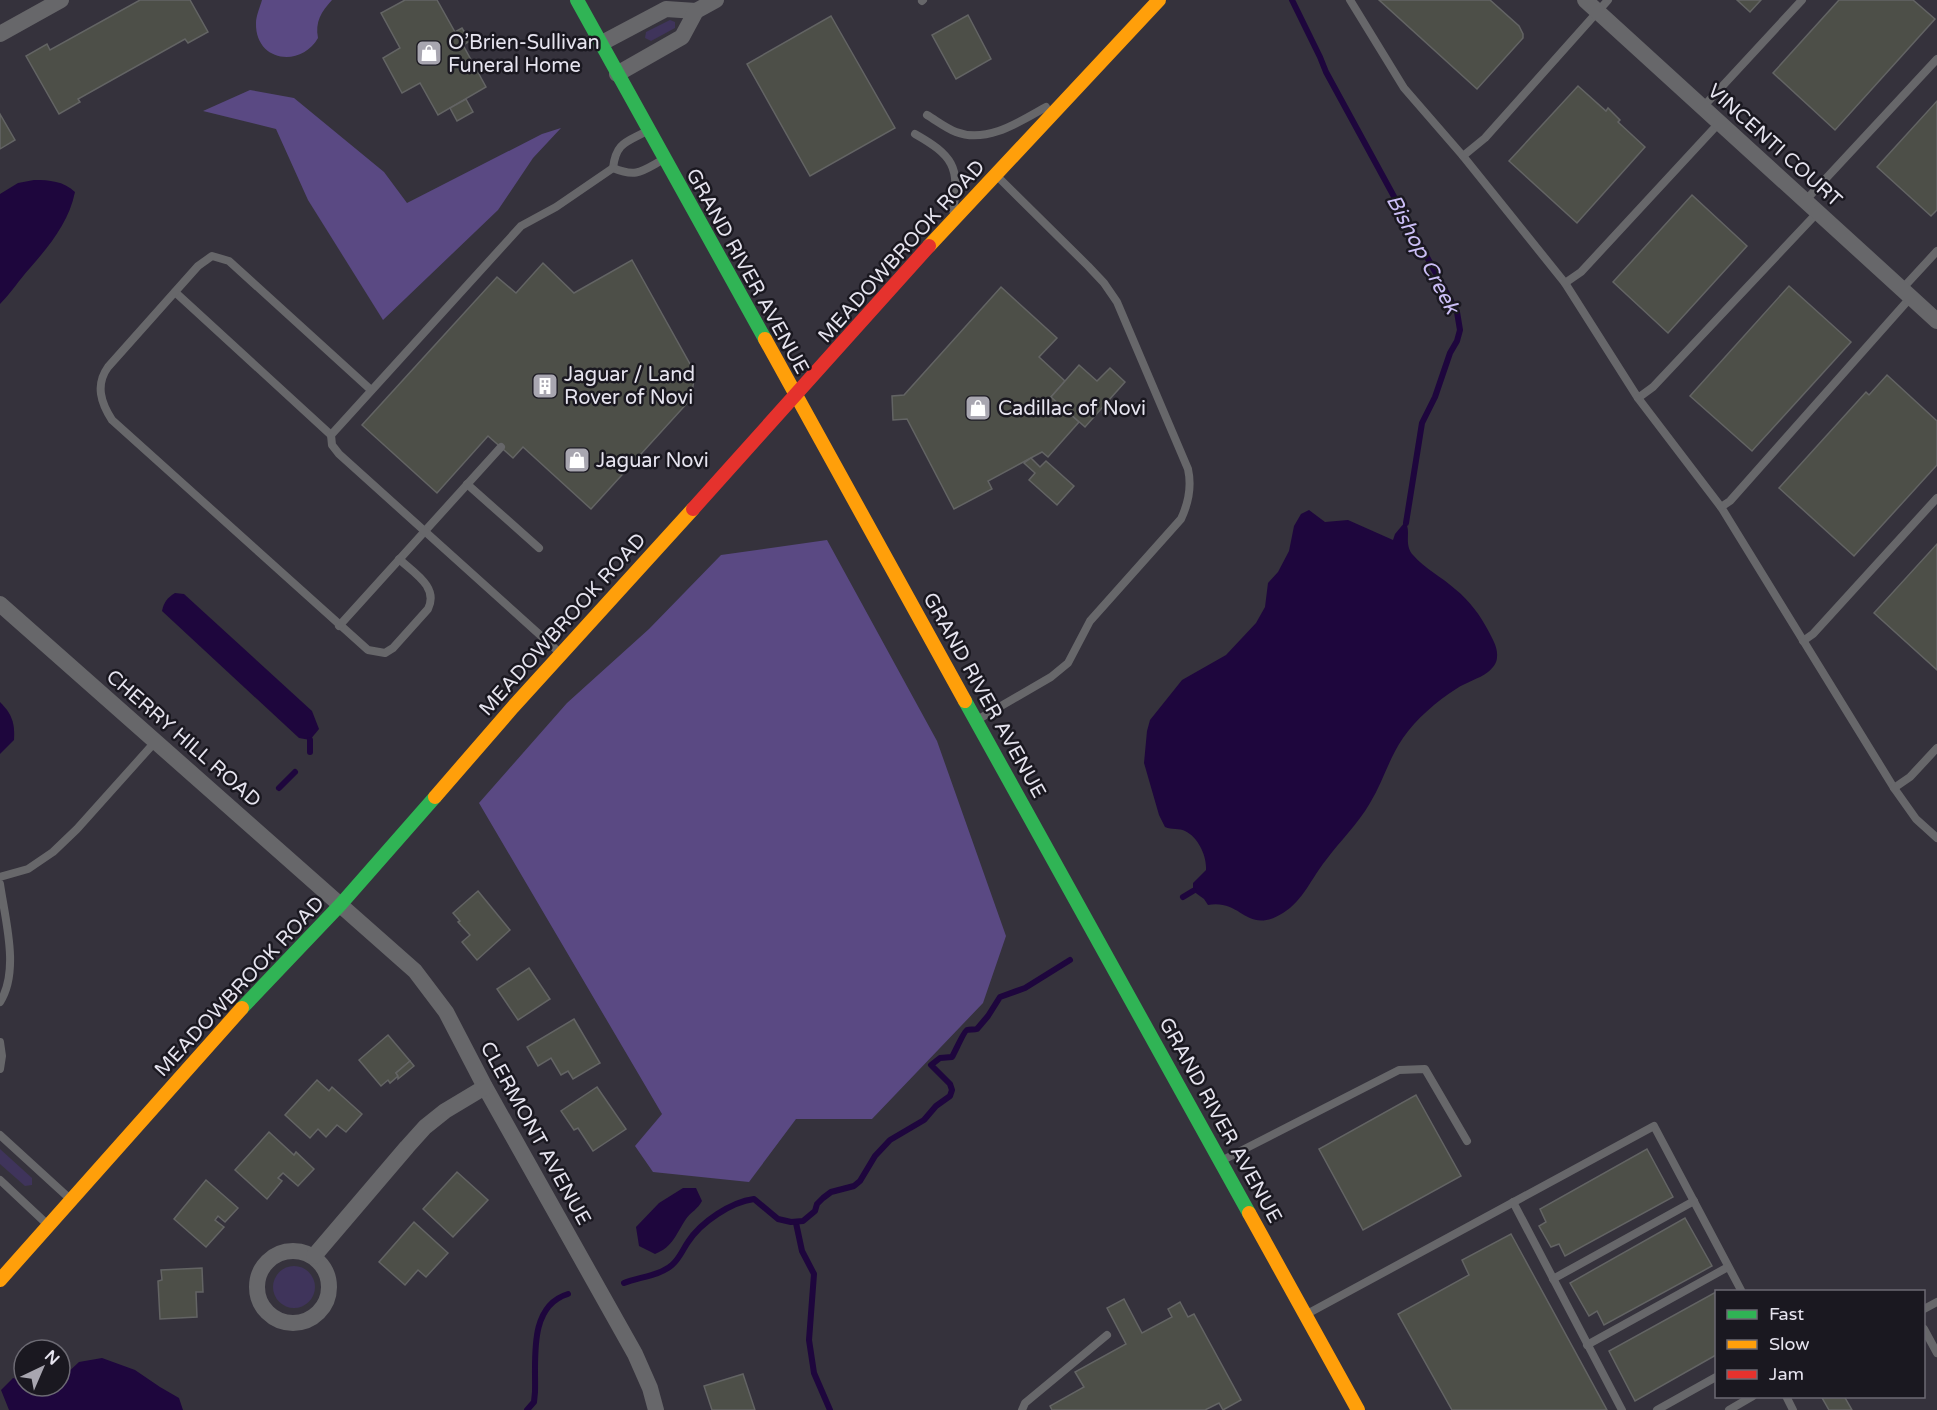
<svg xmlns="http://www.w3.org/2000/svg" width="1937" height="1410" viewBox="0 0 1937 1410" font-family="'Varela Round',sans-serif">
<rect width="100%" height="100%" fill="#35323c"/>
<g fill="#3f345b">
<polygon points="670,20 675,22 675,28 651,41 645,38 646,32"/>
<polygon points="0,1149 32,1178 32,1185 25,1186 0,1164"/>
<circle cx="294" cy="1287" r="21"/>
</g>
<g fill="#5a4983">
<path d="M262,0H332C321,12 315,22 318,38C301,68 255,62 256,23C256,16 260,7 262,0Z"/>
<polygon points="250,90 294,98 384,172 407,203 542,134 561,128 533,158 498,210 383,320 308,200 276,129 203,111"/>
<polygon points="827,540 937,741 1006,936 983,1003 872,1119 796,1119 749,1182 653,1172 635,1146 662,1114 479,803 567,703 649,629 721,555"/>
</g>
<g fill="#1e063d">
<path d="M34,180C50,180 63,181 75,192C69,222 50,245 30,268C19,280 11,293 0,304V194L18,183Z"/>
<path d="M1309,510L1325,522L1348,520L1393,540L1395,534L1405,522C1412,530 1403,544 1413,555C1425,569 1442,577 1455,589C1470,601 1480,615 1489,632C1493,640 1498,648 1497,657C1497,663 1493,668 1488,672C1479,679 1466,682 1456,689C1437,701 1416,719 1403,738C1389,758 1383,782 1370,803C1358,824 1340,841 1326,860C1312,877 1303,901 1283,913C1246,936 1243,899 1208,905L1204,899L1193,891V883L1206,870C1207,856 1198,837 1185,831C1179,828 1172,830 1165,827L1159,815L1144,763L1147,731L1150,720L1182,680L1226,655L1256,623L1265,607L1268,583L1278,572L1289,551L1294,526L1301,514Z"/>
<path d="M175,593L184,594L312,711L319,729L310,740L299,738L162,611C164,602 167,598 175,593Z"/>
<path d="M0,702C12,714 15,723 14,740L0,754Z"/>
<path d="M683,1188H696L702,1201C698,1209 691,1212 686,1219C676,1234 673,1247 655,1254L639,1246L636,1227L659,1203Z"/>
<polygon points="102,1358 135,1370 160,1387 179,1398 183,1410 9,1410 1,1390 13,1378 24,1381 24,1386 60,1386 60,1378 64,1376 79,1362"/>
</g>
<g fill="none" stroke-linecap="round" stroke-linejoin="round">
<g stroke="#1e063d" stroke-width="6">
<polyline points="1292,0 1320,57 1326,72 1457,312 1460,330 1457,341 1450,353 1435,397 1422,423 1406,523"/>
<polyline points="310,740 310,752"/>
<polyline points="279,788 295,772"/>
<polyline points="1183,897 1193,891"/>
<polyline points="796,1223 802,1251 814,1274 809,1340 814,1373 830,1410"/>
<path d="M624,1283C639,1277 659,1276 672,1265C680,1258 683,1249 688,1242C701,1222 731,1202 754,1199L778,1219L791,1222L803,1221L815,1211L817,1204L823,1198L831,1192L854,1186L860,1181L875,1156L890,1140L924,1120L936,1106L950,1096L952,1090L950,1084L931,1065L940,1058L952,1057C955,1052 964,1031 967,1030C970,1029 974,1030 977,1029L988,1016L1000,997L1025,988L1070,960"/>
<path d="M527,1410L534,1402L535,1392C536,1360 528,1306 568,1294"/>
</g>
</g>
<g fill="#4d4f48" stroke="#636464" stroke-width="1.5">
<polygon points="140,0 190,0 208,32 188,43 185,39 78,99 80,102 59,114 26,56 47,44 50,50"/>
<polygon points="405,0 437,0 455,32 462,28 470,41 463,45 486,87 438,115 420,83 402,93 383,58 400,48 381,13"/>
<polygon points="1379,0 1490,0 1519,26 1523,34 1523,38 1477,89"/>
<polygon points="1737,0 1761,0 1750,12"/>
<polygon points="1839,0 1913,0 1935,19 1835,130 1773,73"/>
<polygon points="968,15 991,59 956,79 932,35"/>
<polygon points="831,16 895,128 810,176 747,64"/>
<polygon points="1578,86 1606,111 1608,108 1620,120 1618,122 1645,147 1577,223 1509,161"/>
<polygon points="466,99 473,112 457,121 450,108"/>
<polygon points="1937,101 1937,210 1931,216 1877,167"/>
<polygon points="0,114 15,140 0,149"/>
<polygon points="1692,195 1747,246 1668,333 1613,282"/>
<polygon points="632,260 695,373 691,399 591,509 523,447 513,458 488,436 437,493 362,425 497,277 516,293 543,263 574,293"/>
<polygon points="1789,286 1851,342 1752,451 1690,396"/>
<polygon points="1001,287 1057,338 1039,357 1065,381 1051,397 1079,422 1048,457 1042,452 988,481 992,489 954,509 907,419 893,420 892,396 904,395"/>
<polygon points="1079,365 1097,381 1110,368 1125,382 1085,427 1051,397"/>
<polygon points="1887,375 1937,421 1937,465 1854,556 1779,488 1866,392 1869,395"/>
<polygon points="1031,458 1040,467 1046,461 1074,486 1057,505 1029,480 1035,473 1024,463"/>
<polygon points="1937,544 1937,670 1874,613"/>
<polygon points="478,891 510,930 477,960 462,942 470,935 458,922 460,921 453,913"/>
<polygon points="529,968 550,999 518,1020 497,989"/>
<polygon points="574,1019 600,1063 573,1079 568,1071 561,1075 551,1058 538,1066 527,1047"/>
<polygon points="388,1035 410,1061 396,1073 398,1076 390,1083 388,1080 381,1086 359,1060"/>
<polygon points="410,1061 414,1066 398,1079 398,1076 396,1073"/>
<polygon points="317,1080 329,1091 332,1087 362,1114 346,1132 337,1125 326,1137 318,1129 310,1138 285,1115"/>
<polygon points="597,1087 626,1129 593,1151 578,1128 574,1130 561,1111"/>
<polygon points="1416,1095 1461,1176 1363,1230 1319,1149"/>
<polygon points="269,1132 294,1155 296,1152 314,1169 298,1186 283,1173 278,1178 282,1181 267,1199 235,1170"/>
<polygon points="1647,1149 1673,1197 1565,1256 1559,1244 1551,1247 1539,1226 1546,1222 1540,1209"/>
<polygon points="457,1172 488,1200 453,1237 423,1209"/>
<polygon points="206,1180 238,1208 225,1222 218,1216 215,1220 224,1227 206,1247 174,1219"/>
<polygon points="1685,1218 1712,1266 1604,1325 1597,1311 1589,1316 1570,1283"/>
<polygon points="414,1222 448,1253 426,1277 418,1270 405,1285 379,1262"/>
<polygon points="1511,1234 1607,1410 1452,1410 1398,1314 1469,1275 1462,1260"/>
<polygon points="202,1268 203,1292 196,1292 197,1317 160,1319 158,1281 162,1280 161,1270"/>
<polygon points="1716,1292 1716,1355 1635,1401 1609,1351"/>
<polygon points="1124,1299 1142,1333 1172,1317 1168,1309 1180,1302 1188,1317 1194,1314 1241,1400 1223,1410 1219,1403 1205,1410 1052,1410 1050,1406 1084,1387 1075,1372 1126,1344 1107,1308"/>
<polygon points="743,1374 755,1410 712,1410 704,1386"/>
<polygon points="1821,1396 1844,1396 1852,1410 1829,1410"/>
</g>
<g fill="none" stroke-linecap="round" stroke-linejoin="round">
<g stroke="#67676a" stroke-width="8">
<polyline points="1350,0 1404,88 1463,156 1565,283 1638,398 1721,507 1894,788 1916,819 1937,838"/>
<polyline points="922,1 923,0"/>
<polyline points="1703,107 1802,0"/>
<path d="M927,115C937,121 946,128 956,132C987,144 1021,121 1046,107"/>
<path d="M647,131C627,142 616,142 613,168C637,178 642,171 664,159"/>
<path d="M915,134C952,155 961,167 953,210"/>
<polyline points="1463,156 1485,138 1608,0"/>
<polyline points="1805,201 1937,59"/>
<polyline points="1565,283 1581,272 1719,123"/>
<polyline points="1902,289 1937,251"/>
<polyline points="175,292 331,435"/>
<path d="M371,390L229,261L212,256L198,266L108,367C95,385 101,403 112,420L368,650L385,653L393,648L428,609C439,587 414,573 399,559"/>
<polyline points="1638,398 1653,387 1818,212"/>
<polyline points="467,484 539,548"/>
<polyline points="1721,507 1730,501 1911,297"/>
<polyline points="339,626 501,447"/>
<polyline points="1803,641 1813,634 1937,498"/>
<polyline points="560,653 339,454 332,445 331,435 521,226 556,207 613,168"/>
<path d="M977,720L1051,677L1068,663L1090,621L1181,519C1189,502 1192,487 1188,469L1117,302L1104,283L1088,266L998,177"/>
<polyline points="1894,788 1910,777 1937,748"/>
<polyline points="0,877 28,869 53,852 77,829 155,742"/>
<path d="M0,884C5,919 20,971 0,1002"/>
<polyline points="0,1042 2,1056 0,1069"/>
<polyline points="0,1135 69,1198"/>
<polyline points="1221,1161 1399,1070 1425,1069 1467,1141"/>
<polyline points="0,1180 48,1225"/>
<polyline points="1513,1202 1622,1410"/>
<polyline points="1553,1279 1694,1201"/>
<polyline points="1924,1309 1937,1302"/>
<polyline points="1307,1314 1654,1126 1742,1292"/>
<polyline points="1924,1329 1937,1353"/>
<polyline points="1587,1345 1728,1267"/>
<polyline points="1786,1396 1793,1410"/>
<polyline points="1022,1410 1025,1403 1107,1335"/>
<polyline points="1657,1410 1716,1377"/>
<polyline points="1729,1410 1753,1396"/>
</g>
<g stroke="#67676a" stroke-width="16">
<polyline points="1585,0 1937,321"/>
<polyline points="0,34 61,0"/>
<polyline points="600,44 666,9 696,11"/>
<polyline points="617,74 682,37 696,11 716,0"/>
<polyline points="0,604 415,971 446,1012 485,1087 635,1354 650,1388 656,1410"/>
<circle cx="293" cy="1287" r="36"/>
<polyline points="314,1256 407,1147 425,1127 445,1111 485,1087"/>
</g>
<g stroke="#30b455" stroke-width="14">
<polyline points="577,0 765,339"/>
<polyline points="965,701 1249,1213"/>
<polyline points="242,1008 341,904 435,797"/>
</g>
<g stroke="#ff9f0a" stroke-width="14">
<polyline points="929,246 1159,0"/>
<polyline points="765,339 965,701"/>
<polyline points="435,797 513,707 693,509"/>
<polyline points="1249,1213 1358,1410"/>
<polyline points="0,1280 242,1008"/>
</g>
<polyline stroke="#e5322d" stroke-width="14" points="693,509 929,246"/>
</g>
<defs>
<g id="shop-square" transform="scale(1.35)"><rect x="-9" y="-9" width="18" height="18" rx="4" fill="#a8a6b0" stroke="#1a1820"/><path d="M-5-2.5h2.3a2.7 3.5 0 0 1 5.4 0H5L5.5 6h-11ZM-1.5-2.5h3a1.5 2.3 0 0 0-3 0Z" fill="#fff"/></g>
<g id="building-square" transform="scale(1.35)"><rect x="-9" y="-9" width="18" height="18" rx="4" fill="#a8a6b0" stroke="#1a1820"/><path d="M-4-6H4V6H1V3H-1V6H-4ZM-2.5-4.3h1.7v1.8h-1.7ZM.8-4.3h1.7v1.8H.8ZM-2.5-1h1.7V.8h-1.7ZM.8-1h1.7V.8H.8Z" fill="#fff"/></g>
</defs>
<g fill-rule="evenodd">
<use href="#shop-square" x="429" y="53"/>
<use href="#building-square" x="545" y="386"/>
<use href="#shop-square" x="978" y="408"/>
<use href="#shop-square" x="577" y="460"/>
</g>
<g text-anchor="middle" stroke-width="5" stroke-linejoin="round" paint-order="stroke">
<g font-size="20" fill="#e6e4ef" stroke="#1a1820" text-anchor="start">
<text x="448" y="49">O’Brien-Sullivan<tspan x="448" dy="23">Funeral Home</tspan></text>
<text x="564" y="381">Jaguar / Land<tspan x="564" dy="23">Rover of Novi</tspan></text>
<text x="998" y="415">Cadillac of Novi</text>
<text x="596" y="467">Jaguar Novi</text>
</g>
<g font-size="20" fill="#e6e4ef" stroke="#1a1820">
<text transform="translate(1775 145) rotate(42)" y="7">VINCENTI COURT</text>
<text transform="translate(901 251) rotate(-48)" y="7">MEADOWBROOK ROAD</text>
<text transform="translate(748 271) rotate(61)" y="7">GRAND RIVER AVENUE</text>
<text transform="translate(562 624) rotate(-48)" y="7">MEADOWBROOK ROAD</text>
<text transform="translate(985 695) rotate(61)" y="7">GRAND RIVER AVENUE</text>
<text transform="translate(184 738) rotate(41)" y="7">CHERRY HILL ROAD</text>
<text transform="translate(239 986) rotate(-47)" y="7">MEADOWBROOK ROAD</text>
<text transform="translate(1221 1120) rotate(61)" y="7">GRAND RIVER AVENUE</text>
<text transform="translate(536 1133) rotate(61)" y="7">CLERMONT AVENUE</text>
</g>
<g font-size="21" font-style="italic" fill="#cbbef6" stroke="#1a1820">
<text transform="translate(1423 254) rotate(62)" y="7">Bishop Creek</text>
</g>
</g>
<rect x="1715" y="1290" width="210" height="108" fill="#1a1820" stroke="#6c6a73" stroke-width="1.5"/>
<rect x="1727" y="1310" width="30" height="9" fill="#30b455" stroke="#6c6a73" stroke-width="1.5"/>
<text x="1769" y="1320" font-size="18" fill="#e6e4ef">Fast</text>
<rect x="1727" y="1340" width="30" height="9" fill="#ff9f0a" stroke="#6c6a73" stroke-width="1.5"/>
<text x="1769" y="1350" font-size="18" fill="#e6e4ef">Slow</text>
<rect x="1727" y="1370" width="30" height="9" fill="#e5322d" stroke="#6c6a73" stroke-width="1.5"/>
<text x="1769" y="1380" font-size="18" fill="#e6e4ef">Jam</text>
<g transform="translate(42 1368) rotate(44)"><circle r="28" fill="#1a1820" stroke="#6c6a73" stroke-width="1.5"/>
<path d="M0-4.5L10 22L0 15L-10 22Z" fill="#a8a6b0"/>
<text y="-9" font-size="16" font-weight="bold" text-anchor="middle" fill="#e6e4ef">N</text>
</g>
</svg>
